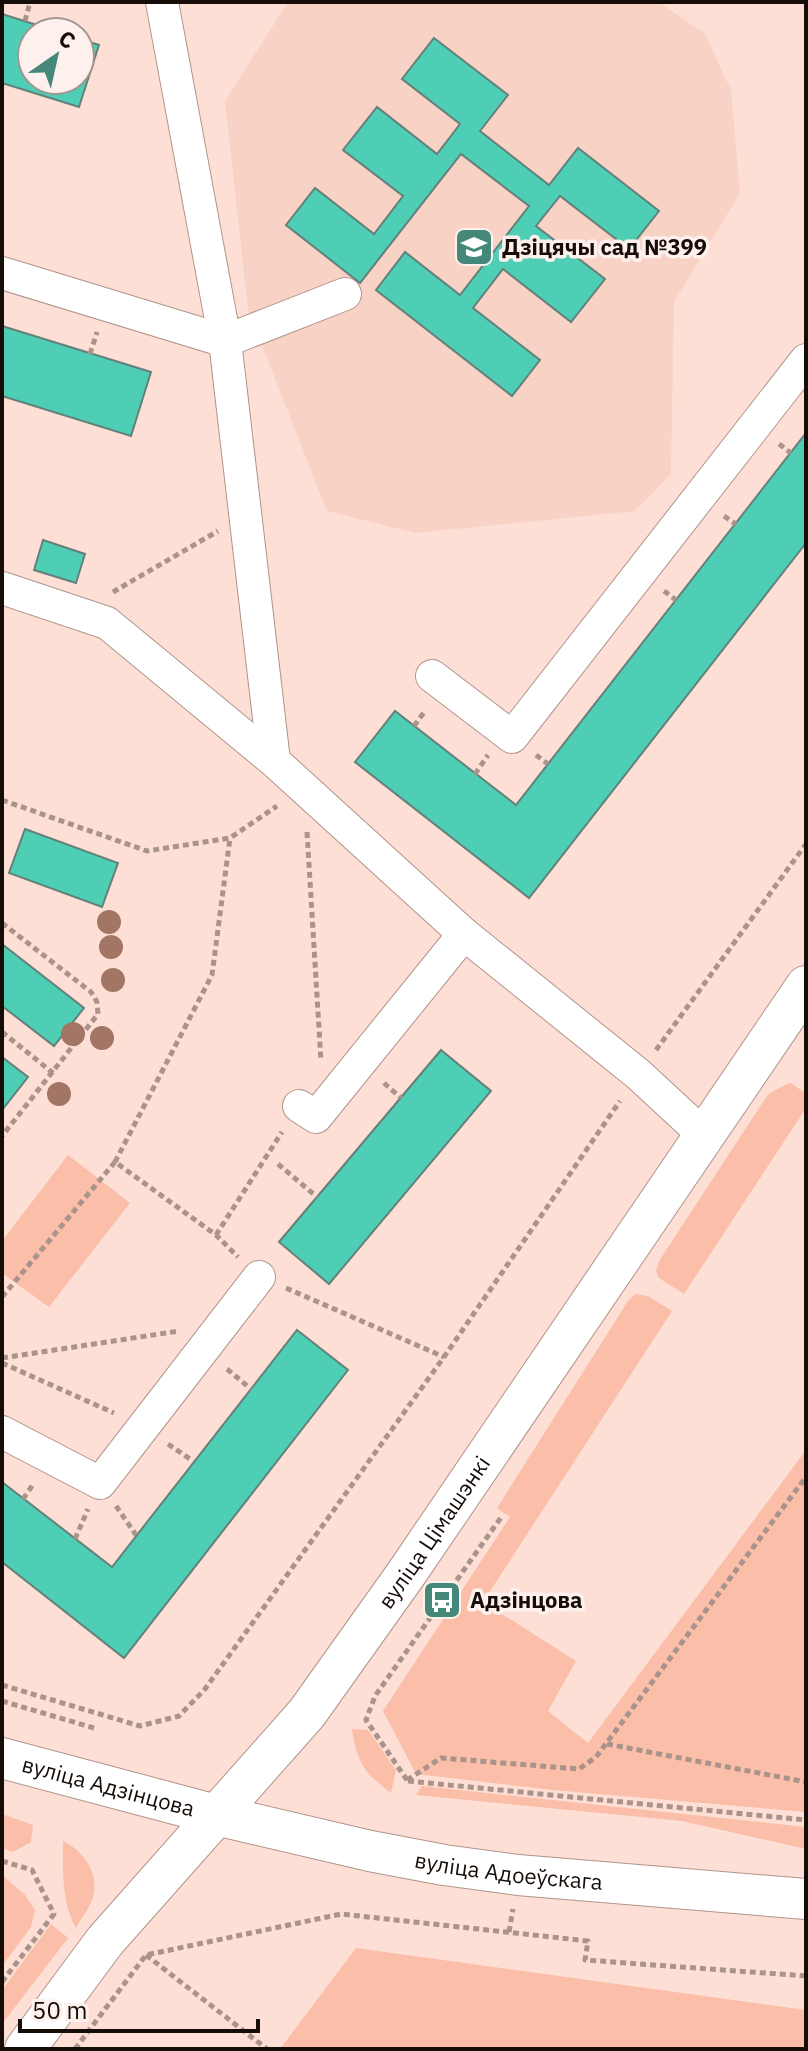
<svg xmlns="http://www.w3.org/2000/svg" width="808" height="2051" viewBox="0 0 808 2051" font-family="'IBM Plex Sans',sans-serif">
<rect width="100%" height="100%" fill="#fedfd5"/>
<polygon fill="#f8d2c5" points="288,2 659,2 705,34 731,90 740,193 674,302 671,474 635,511 415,533 327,511 248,310 225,101"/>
<g fill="#fabea9">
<polygon points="790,1083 806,1093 806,1108 684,1294 659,1278 656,1271 659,1261 767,1096 773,1091"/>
<polygon points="68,1155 130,1203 49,1307 2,1273 2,1241"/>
<polygon points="635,1294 648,1296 672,1311 483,1602 576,1661 548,1711 588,1743 806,1450 806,1812 552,1790 416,1774 383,1711 510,1517 497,1508 628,1301"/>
<path d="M352,1729L368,1730L396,1770L391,1793C364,1773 357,1763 352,1729Z"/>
<polygon points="422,1786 806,1827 806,1849 682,1821 416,1795"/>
<polygon points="2,1814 33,1825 31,1842 13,1852 2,1848"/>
<path d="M63,1841C81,1849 98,1871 94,1893C92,1905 82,1917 76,1928C61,1901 63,1870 63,1841Z"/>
<polygon points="2,1875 25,1895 35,1910 31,1927 2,1966"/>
<polygon points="51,1924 68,1938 2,2024 2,1990"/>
<polygon points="356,1948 806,2010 806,2049 280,2049"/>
</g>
<g fill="#4eceb5" stroke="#63817a" stroke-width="2">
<polygon points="2,14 59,32 32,32 32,80 80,80 80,39 99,45 79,107 2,83"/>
<polygon points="434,38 508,95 480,131 549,185 578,148 659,211 629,249 560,196 536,226 605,279 571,322 503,269 473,308 540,360 512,396 376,290 405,252 460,295 529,206 461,154 360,283 286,225 315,188 374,234 403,196 343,150 377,107 437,154 460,124 402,79"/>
<polygon points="2,326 151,372 131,436 2,396"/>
<polygon points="806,433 806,543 529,898 355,762 395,711 516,805"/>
<polygon points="43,540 85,554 76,583 34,570"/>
<polygon points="25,829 118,863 102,907 9,873"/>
<polygon points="2,944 84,1008 54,1046 2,1006"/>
<polygon points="441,1050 491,1091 329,1284 279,1242"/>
<polygon points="2,1057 28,1077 2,1110"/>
<polygon points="297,1330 348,1370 124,1658 2,1562 2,1482 112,1567"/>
</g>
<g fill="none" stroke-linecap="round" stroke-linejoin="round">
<g stroke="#b0948b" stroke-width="34">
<g id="minor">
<polyline points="162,2 225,341 274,761"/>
<polyline points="2,273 225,341 345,294"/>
<polyline points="2,588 107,623 274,761 464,934 638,1074 705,1136"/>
<polyline points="432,676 512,737 806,360"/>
<polyline points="299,1106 316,1117 464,934"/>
<polyline points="2,1432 100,1483 259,1277"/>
</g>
</g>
<g stroke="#b0948b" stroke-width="42">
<g id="major">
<path id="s1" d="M2,1758L216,1815L370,1851L444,1865L518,1875L806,1899"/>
<path id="s2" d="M25,2049L105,1941L307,1713L406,1574L806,986"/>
</g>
</g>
<g stroke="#aa938b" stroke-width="5" stroke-dasharray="6 4" stroke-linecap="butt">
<polyline points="25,21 30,2"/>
<polyline points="90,354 97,332"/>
<polyline points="779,444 791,453"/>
<polyline points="724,516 736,524"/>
<polyline points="664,591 676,600"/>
<polyline points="113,592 218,531"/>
<polyline points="414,726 425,711"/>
<polyline points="536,755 548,764"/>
<polyline points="475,774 488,755"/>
<polyline points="2,800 147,851 230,838 277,806"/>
<polyline points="307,832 321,1061"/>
<polyline points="2,923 91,992 97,1002 98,1014 2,1136"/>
<polyline points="2,1032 53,1073"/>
<polyline points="656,1050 806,844"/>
<polyline points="384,1083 401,1098"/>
<polyline points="115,1162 212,975 230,838"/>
<polyline points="278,1164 317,1197"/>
<polyline points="216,1235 282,1132"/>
<polyline points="286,1288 444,1357"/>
<polyline points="2,1297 115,1162 216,1235 238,1257"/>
<polyline points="2,1358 179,1331"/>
<polyline points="2,1363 114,1413"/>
<polyline points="227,1369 251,1389"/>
<polyline points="168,1444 193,1461"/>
<polyline points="23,1499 34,1483"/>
<polyline points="116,1506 136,1535"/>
<polyline points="75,1539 88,1509"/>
<polyline points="2,1685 140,1726 179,1716 205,1689 444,1357 620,1101"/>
<polyline points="2,1701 94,1728"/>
<polyline points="607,1744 806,1782"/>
<polyline points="407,1780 441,1758 579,1769 596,1757 806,1477"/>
<polyline points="407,1780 366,1720 375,1696 502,1516"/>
<polyline points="408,1781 806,1820"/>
<polyline points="2,1861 32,1870 54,1914 2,1982"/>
<polyline points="509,1932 513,1909"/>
<polyline points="146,1955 267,2049"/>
<polyline points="75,2049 146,1955 341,1914 588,1941 585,1960 806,1976"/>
</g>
<use href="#minor" stroke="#fff" stroke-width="32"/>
<use href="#major" stroke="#fff" stroke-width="40"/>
</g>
<g fill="#a27565">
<circle cx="109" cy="922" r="12"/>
<circle cx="111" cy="947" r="12"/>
<circle cx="113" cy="980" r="12"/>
<circle cx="73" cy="1034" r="12"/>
<circle cx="102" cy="1038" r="12"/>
<circle cx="59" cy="1094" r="12"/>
</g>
<defs>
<g id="school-square" transform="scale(2)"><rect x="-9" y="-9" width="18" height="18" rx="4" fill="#458879" stroke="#fef1ed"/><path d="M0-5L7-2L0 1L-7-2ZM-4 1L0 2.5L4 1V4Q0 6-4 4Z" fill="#fff"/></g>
<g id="bus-square" transform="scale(2)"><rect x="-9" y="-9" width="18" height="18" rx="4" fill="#458879" stroke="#fef1ed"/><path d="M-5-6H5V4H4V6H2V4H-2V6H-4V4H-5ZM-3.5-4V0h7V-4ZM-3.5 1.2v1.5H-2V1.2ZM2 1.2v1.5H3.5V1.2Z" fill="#fff"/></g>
</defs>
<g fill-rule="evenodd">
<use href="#school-square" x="474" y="247"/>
<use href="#bus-square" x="442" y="1600"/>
</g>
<g text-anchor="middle" stroke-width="7" stroke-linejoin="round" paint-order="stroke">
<g font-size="22" font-weight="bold" fill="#160d09" stroke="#fef1ed" text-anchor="start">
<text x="502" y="255">Дзіцячы сад №399</text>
<text x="470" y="1608">Адзінцова</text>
</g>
<g font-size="22" fill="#160d09" stroke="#fef1ed">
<text dy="8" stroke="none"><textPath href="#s2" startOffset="660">вуліца Цімашэнкі</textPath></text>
<text dy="8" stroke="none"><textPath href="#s1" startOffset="110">вуліца Адзінцова</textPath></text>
<text dy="8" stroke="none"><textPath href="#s1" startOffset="520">вуліца Адоеўскага</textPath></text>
</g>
</g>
<rect width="808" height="2051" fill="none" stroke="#160d09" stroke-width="8"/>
<g transform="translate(56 56) rotate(34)"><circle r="38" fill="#fef1ed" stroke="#a19692" stroke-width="2"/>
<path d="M0-6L14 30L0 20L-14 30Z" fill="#458879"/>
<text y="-12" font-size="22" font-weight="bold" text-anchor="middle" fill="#160d09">С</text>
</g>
<path d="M20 2019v12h238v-12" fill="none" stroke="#160d09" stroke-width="4"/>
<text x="32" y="2019" font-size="24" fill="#160d09" stroke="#fef1ed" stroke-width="6" paint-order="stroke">50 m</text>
</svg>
